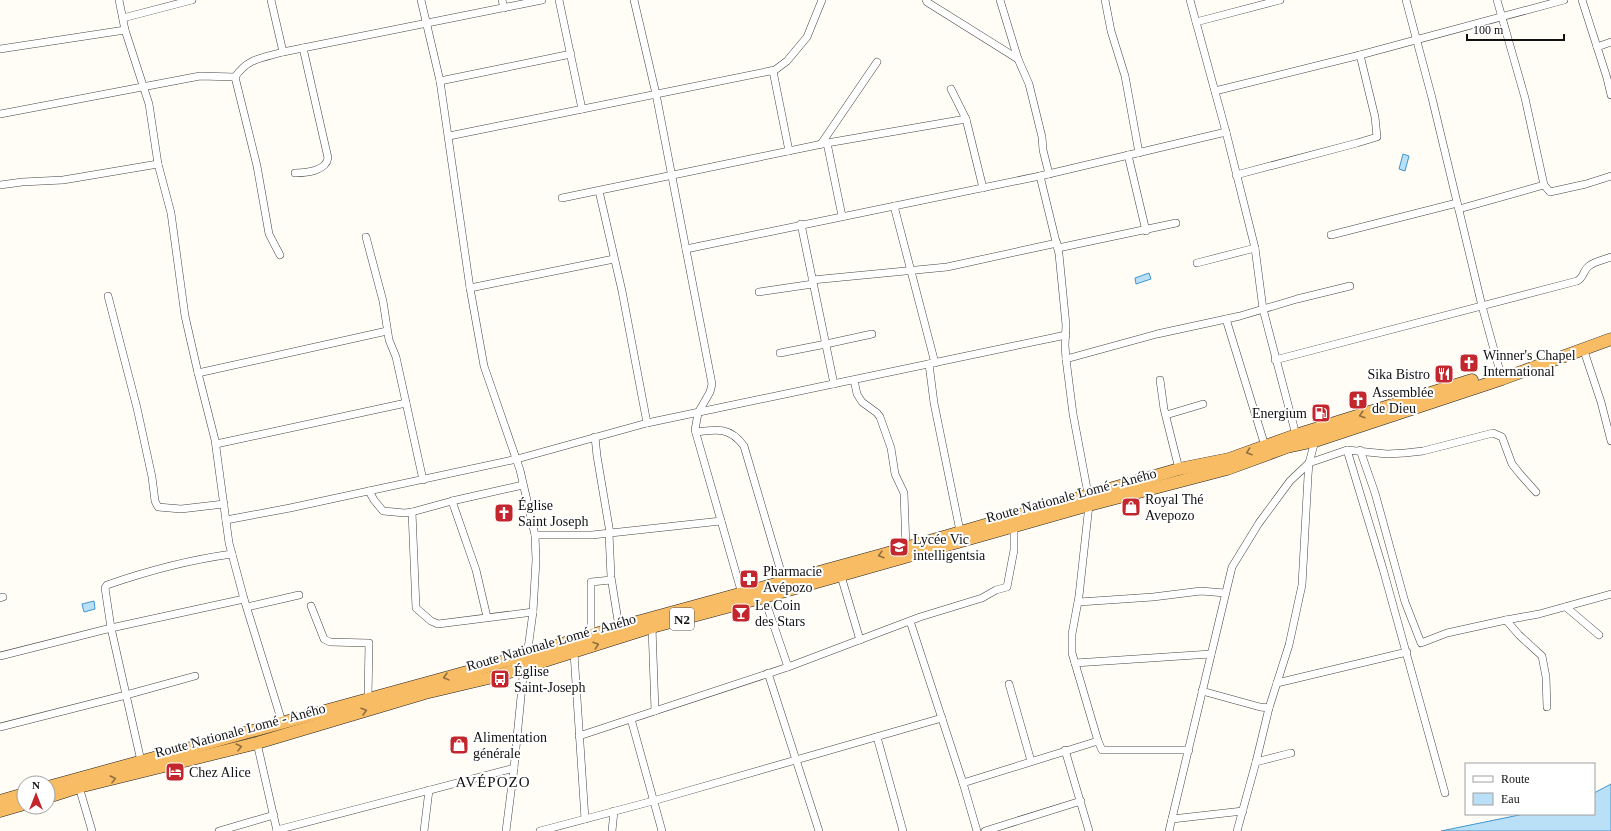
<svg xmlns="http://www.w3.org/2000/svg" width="1611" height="831" viewBox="0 0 1611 831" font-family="Georgia,serif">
<rect width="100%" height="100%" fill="#fffdf5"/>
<g fill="#b9e0f7" stroke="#3f96cf">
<polygon points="1403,154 1409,156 1405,171 1399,169"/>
<polygon points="1149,273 1151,279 1136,284 1135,278"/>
<polygon points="94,601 95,609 84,612 82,604"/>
<polygon points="1611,784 1611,831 1441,831 1524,814 1594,814 1594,793"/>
</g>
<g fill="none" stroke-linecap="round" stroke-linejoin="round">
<g stroke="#444" stroke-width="8">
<g id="minor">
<polyline points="119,0 125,30 149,104 158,164 171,213 185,316 198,373 215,440 229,543 244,599 282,722"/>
<polyline points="271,0 283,52"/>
<polyline points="421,0 440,81 470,288 484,366 520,470 535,535 536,560 533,612 527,656"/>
<polyline points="502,0 504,8"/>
<polyline points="559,0 582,109"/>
<polyline points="634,0 656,94 712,384 710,392 698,413 695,430 742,594"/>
<polyline points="926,0 927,2 1018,59"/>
<polyline points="1000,0 1018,59 1029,84 1042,137 1043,150 1049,174"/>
<polyline points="1105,0 1111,31 1125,76 1139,153"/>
<polyline points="1190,0 1226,132 1255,248 1263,309 1296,435"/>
<polyline points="1406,0 1432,98 1482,306 1502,379"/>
<polyline points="1497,0 1525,98 1544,185"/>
<polyline points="1582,0 1607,78 1611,95"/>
<polyline points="123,18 192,0"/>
<polyline points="1196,22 1280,0"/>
<polyline points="1597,47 1611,42"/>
<polyline points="0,49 125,30"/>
<polyline points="773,71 789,151"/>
<polyline points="440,81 571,54"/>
<polyline points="951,89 966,119 983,188"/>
<polyline points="1215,91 1360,55 1564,0"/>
<polyline points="0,114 200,76 235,77"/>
<polyline points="449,136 775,70 787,61 807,37 822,0"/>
<polyline points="827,143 842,216"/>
<polyline points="821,144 877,62"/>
<polyline points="1128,155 1146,231"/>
<path d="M295,173C306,173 326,171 328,158L303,48"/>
<polyline points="1236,175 1357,143 1377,137 1375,117 1360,55"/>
<polyline points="1040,176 1059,254 1066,325 1065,345 1066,359 1073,414 1088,494"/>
<polyline points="0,185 22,182 63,180 158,164"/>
<polyline points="599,191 622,291 647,423"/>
<polyline points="562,198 827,143 966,119"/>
<polyline points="894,206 935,363"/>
<polyline points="1459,209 1544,185 1550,192 1586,184 1611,176"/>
<polyline points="801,224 834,384"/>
<polyline points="1331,235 1457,203"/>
<polyline points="366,237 383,301 389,340 396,357 423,480"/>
<polyline points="1058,248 1176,223"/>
<polyline points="686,249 1040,176 1226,132"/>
<path d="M280,255L269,234L257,166L235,77C248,58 262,58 283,52L542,0"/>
<polyline points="1197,263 1255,248"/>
<polyline points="812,280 947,267 1057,243"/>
<polyline points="470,288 614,259"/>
<polyline points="759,292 813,284"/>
<polyline points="108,296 137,408 152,477 155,501 158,507 181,509 224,504"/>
<polyline points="1226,319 1265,446"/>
<polyline points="1583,348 1601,402 1611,441"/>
<polyline points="780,353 826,344 872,334"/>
<polyline points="1066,359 1157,334 1240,316 1297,299 1350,286"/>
<path d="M1275,360L1577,281C1584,278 1583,270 1589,266C1595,261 1604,260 1611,257"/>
<polyline points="929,364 934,403 960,531"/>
<polyline points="198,373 387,331"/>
<polyline points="854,380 857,394 862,402 877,413 880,417 891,448 895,474 904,493 906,548"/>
<polyline points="1160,380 1164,409 1179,469"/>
<polyline points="1166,415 1203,404"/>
<path d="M696,432C717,429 730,427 744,446L784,582"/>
<polyline points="595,437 597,456 610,533"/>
<polyline points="216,444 406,403"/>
<polyline points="1347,450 1383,569 1445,793"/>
<polyline points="1360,450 1375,493 1405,602 1421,643 1447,633 1506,620 1539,614 1611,594"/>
<polyline points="369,491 374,500 383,511 405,513 412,512 452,501 523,485"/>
<polyline points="452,501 476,570 487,617"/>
<polyline points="1089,505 1079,596 1072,634 1072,653 1098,741 1102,750 1189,750"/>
<polyline points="412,512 416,608 431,621 438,624 533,612"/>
<polyline points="226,520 290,508 517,459 647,423 1066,335"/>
<polyline points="609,533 611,577 619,627"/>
<polyline points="535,535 592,535 721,521"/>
<polyline points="841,576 860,640"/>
<polyline points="764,597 788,667"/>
<polyline points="0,598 3,597"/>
<polyline points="1079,602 1153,597 1201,591 1225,593"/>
<polyline points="311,606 324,639 330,642 369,643 368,698"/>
<polyline points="247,607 299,595"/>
<polyline points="1566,607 1599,635"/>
<polyline points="1506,620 1519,635 1542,656 1546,677 1547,707"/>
<polyline points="910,621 963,783 977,831"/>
<polyline points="652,627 655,711"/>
<polyline points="591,636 591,582 611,580"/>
<polyline points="574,653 585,819"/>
<polyline points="0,656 111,628 244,599"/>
<polyline points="1075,663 1211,654"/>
<polyline points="768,673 819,831"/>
<polyline points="1277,683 1407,652"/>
<polyline points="1009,684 1031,761"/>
<polyline points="1202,691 1260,707 1269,708 1289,645 1302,585 1308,476 1309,463 1315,441 1315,438"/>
<polyline points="631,719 662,831"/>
<polyline points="0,727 126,695 195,676"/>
<polyline points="579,736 788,667 920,617 982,598 996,590 1007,587 1014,550 1014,526"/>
<polyline points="877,737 903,831"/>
<polyline points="257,743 277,831"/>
<polyline points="1065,750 1089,831"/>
<path d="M141,761L111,628L105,588L107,585C150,570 188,560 232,554"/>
<polyline points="1256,762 1291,753"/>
<polyline points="963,783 1098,741"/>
<polyline points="79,787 92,831"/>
<polyline points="1172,819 1243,811"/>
<polyline points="277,830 514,768"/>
<polyline points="219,831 274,815"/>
<polyline points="424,831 429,790"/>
<polyline points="506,831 514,768 524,666"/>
<polyline points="540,831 653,801 942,718"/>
<polyline points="612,831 614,811"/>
<polyline points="985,831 1081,801"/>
<polyline points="1169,831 1232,567 1259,523 1290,481 1309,463 1347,450 1387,454 1405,453 1423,451 1493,433 1502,437 1512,464 1520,474 1536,492"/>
<polyline points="1237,831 1256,762 1269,708"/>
</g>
</g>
<g stroke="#222" stroke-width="13">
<g id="trunk">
<polyline points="48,787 485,667 619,627 881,555 1179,469 1229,459 1296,435 1472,380"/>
<polyline points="48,797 79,787 257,743 425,693 497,676 652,627 764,597 1089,505 1227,469 1287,447 1315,441 1502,379 1611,339"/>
<polyline points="0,801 24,794"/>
<polyline points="0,811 24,804"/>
</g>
</g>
<use href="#minor" stroke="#fff" stroke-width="7"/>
<use href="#trunk" stroke="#f7bc64" stroke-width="12"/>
</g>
<defs><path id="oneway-chevron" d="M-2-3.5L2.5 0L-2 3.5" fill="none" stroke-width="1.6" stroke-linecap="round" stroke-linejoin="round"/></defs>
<g stroke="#906f3f">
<use href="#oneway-chevron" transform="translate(1362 415) rotate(163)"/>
<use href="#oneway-chevron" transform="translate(1249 452) rotate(161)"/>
<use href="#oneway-chevron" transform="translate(881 555) rotate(164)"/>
<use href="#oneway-chevron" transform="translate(596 645) rotate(-18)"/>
<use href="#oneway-chevron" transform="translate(446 677) rotate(165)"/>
<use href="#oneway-chevron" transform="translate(364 711) rotate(-16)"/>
<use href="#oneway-chevron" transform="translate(239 747) rotate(-14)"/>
<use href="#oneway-chevron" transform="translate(113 779) rotate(-14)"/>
</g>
<defs>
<g id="church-square" transform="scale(1)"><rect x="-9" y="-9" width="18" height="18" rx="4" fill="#c4262e" stroke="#fff"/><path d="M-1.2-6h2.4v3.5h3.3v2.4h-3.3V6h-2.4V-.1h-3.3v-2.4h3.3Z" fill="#fff"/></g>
<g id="restaurant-square" transform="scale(1)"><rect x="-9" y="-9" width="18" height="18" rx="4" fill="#c4262e" stroke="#fff"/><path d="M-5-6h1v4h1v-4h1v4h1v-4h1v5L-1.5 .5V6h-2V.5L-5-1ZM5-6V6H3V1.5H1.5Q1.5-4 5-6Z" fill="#fff"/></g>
<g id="fuel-square" transform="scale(1)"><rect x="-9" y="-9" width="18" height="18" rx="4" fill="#c4262e" stroke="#fff"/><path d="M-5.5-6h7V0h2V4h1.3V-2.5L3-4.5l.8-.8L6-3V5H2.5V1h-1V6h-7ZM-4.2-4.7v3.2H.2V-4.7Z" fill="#fff"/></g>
<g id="shop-square" transform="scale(1)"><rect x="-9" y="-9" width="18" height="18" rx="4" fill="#c4262e" stroke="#fff"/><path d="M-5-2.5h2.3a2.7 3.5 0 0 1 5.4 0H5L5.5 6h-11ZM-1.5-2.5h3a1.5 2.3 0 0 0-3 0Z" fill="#fff"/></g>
<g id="university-square" transform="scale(1)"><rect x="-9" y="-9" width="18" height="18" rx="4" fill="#c4262e" stroke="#fff"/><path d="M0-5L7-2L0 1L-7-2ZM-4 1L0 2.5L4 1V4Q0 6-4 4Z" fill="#fff"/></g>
<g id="pharmacy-square" transform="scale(1)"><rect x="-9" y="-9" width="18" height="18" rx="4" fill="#c4262e" stroke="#fff"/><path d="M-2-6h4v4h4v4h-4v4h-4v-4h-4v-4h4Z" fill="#fff"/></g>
<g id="bar-square" transform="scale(1)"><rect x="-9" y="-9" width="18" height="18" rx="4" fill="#c4262e" stroke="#fff"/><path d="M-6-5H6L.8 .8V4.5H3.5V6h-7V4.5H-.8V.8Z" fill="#fff"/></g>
<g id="bus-square" transform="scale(1)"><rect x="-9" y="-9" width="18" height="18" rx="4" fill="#c4262e" stroke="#fff"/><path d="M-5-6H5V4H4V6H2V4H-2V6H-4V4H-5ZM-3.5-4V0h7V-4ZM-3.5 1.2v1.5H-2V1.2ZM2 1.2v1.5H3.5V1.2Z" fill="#fff"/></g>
<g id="hotel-square" transform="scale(1)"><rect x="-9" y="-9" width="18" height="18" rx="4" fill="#c4262e" stroke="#fff"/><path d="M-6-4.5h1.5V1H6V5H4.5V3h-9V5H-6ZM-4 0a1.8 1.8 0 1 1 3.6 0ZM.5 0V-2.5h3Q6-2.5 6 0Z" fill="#fff"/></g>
</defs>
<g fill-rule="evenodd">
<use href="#church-square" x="1469" y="363"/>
<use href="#restaurant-square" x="1444" y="374"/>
<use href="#church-square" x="1358" y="400"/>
<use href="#fuel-square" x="1321" y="413"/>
<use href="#shop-square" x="1131" y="507"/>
<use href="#church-square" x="504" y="513"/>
<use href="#university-square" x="899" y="547"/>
<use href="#pharmacy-square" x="749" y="579"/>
<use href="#bar-square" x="741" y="613"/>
<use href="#bus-square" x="500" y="679"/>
<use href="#shop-square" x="459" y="745"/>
<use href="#hotel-square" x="175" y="772"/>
</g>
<g text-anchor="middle" stroke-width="4" stroke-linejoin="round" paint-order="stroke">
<rect fill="#fff" stroke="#585858" stroke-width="1" x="670" y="608" width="24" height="22" rx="3"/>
<g font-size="13" font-weight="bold" fill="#111">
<text x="682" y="624">N2</text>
</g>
<g font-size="14" fill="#111" stroke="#fff" text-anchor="start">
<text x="1483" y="360">Winner's Chapel<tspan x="1483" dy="16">International</tspan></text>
<text x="1430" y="379" text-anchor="end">Sika Bistro</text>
<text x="1372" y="397">Assemblée<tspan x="1372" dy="16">de Dieu</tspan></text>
<text x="1307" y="418" text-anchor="end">Energium</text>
<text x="1145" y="504">Royal Thé<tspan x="1145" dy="16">Avepozo</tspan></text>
<text x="518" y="510">Église<tspan x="518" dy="16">Saint Joseph</tspan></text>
<text x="913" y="544">Lycée Vic<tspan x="913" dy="16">intelligentsia</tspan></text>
<text x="763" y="576">Pharmacie<tspan x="763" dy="16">Avépozo</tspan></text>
<text x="755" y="610">Le Coin<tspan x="755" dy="16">des Stars</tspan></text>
<text x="514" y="676">Église<tspan x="514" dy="16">Saint-Joseph</tspan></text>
<text x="473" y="742">Alimentation<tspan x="473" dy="16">générale</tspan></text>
<text x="189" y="777">Chez Alice</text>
</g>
<g font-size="14" fill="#111" stroke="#fff">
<text transform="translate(1071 495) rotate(-15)" y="5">Route Nationale Lomé - Aného</text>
<text transform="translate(551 642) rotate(-16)" y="5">Route Nationale Lomé - Aného</text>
<text transform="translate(240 730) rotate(-15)" y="5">Route Nationale Lomé - Aného</text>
</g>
<g font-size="15" letter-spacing="1" fill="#111" stroke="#fff">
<text x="493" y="787">AVÉPOZO</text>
</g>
</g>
<rect x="1465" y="763" width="130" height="52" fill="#ffffff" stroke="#a0a0a0"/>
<rect x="1473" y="776" width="20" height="6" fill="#ffffff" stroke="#a0a0a0"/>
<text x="1501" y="783" font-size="12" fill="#111111">Route</text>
<rect x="1473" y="793" width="20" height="12" fill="#b9e0f7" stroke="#a0a0a0"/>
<text x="1501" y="803" font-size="12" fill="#111111">Eau</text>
<g transform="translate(36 795)"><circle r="19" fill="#ffffff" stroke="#a0a0a0"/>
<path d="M0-3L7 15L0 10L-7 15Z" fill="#c4262e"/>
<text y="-6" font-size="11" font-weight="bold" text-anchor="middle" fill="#111111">N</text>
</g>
<path d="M1467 34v6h97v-6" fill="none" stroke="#111111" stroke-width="2"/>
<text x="1473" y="34" font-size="12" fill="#111111" stroke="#ffffff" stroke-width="3" paint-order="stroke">100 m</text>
</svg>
